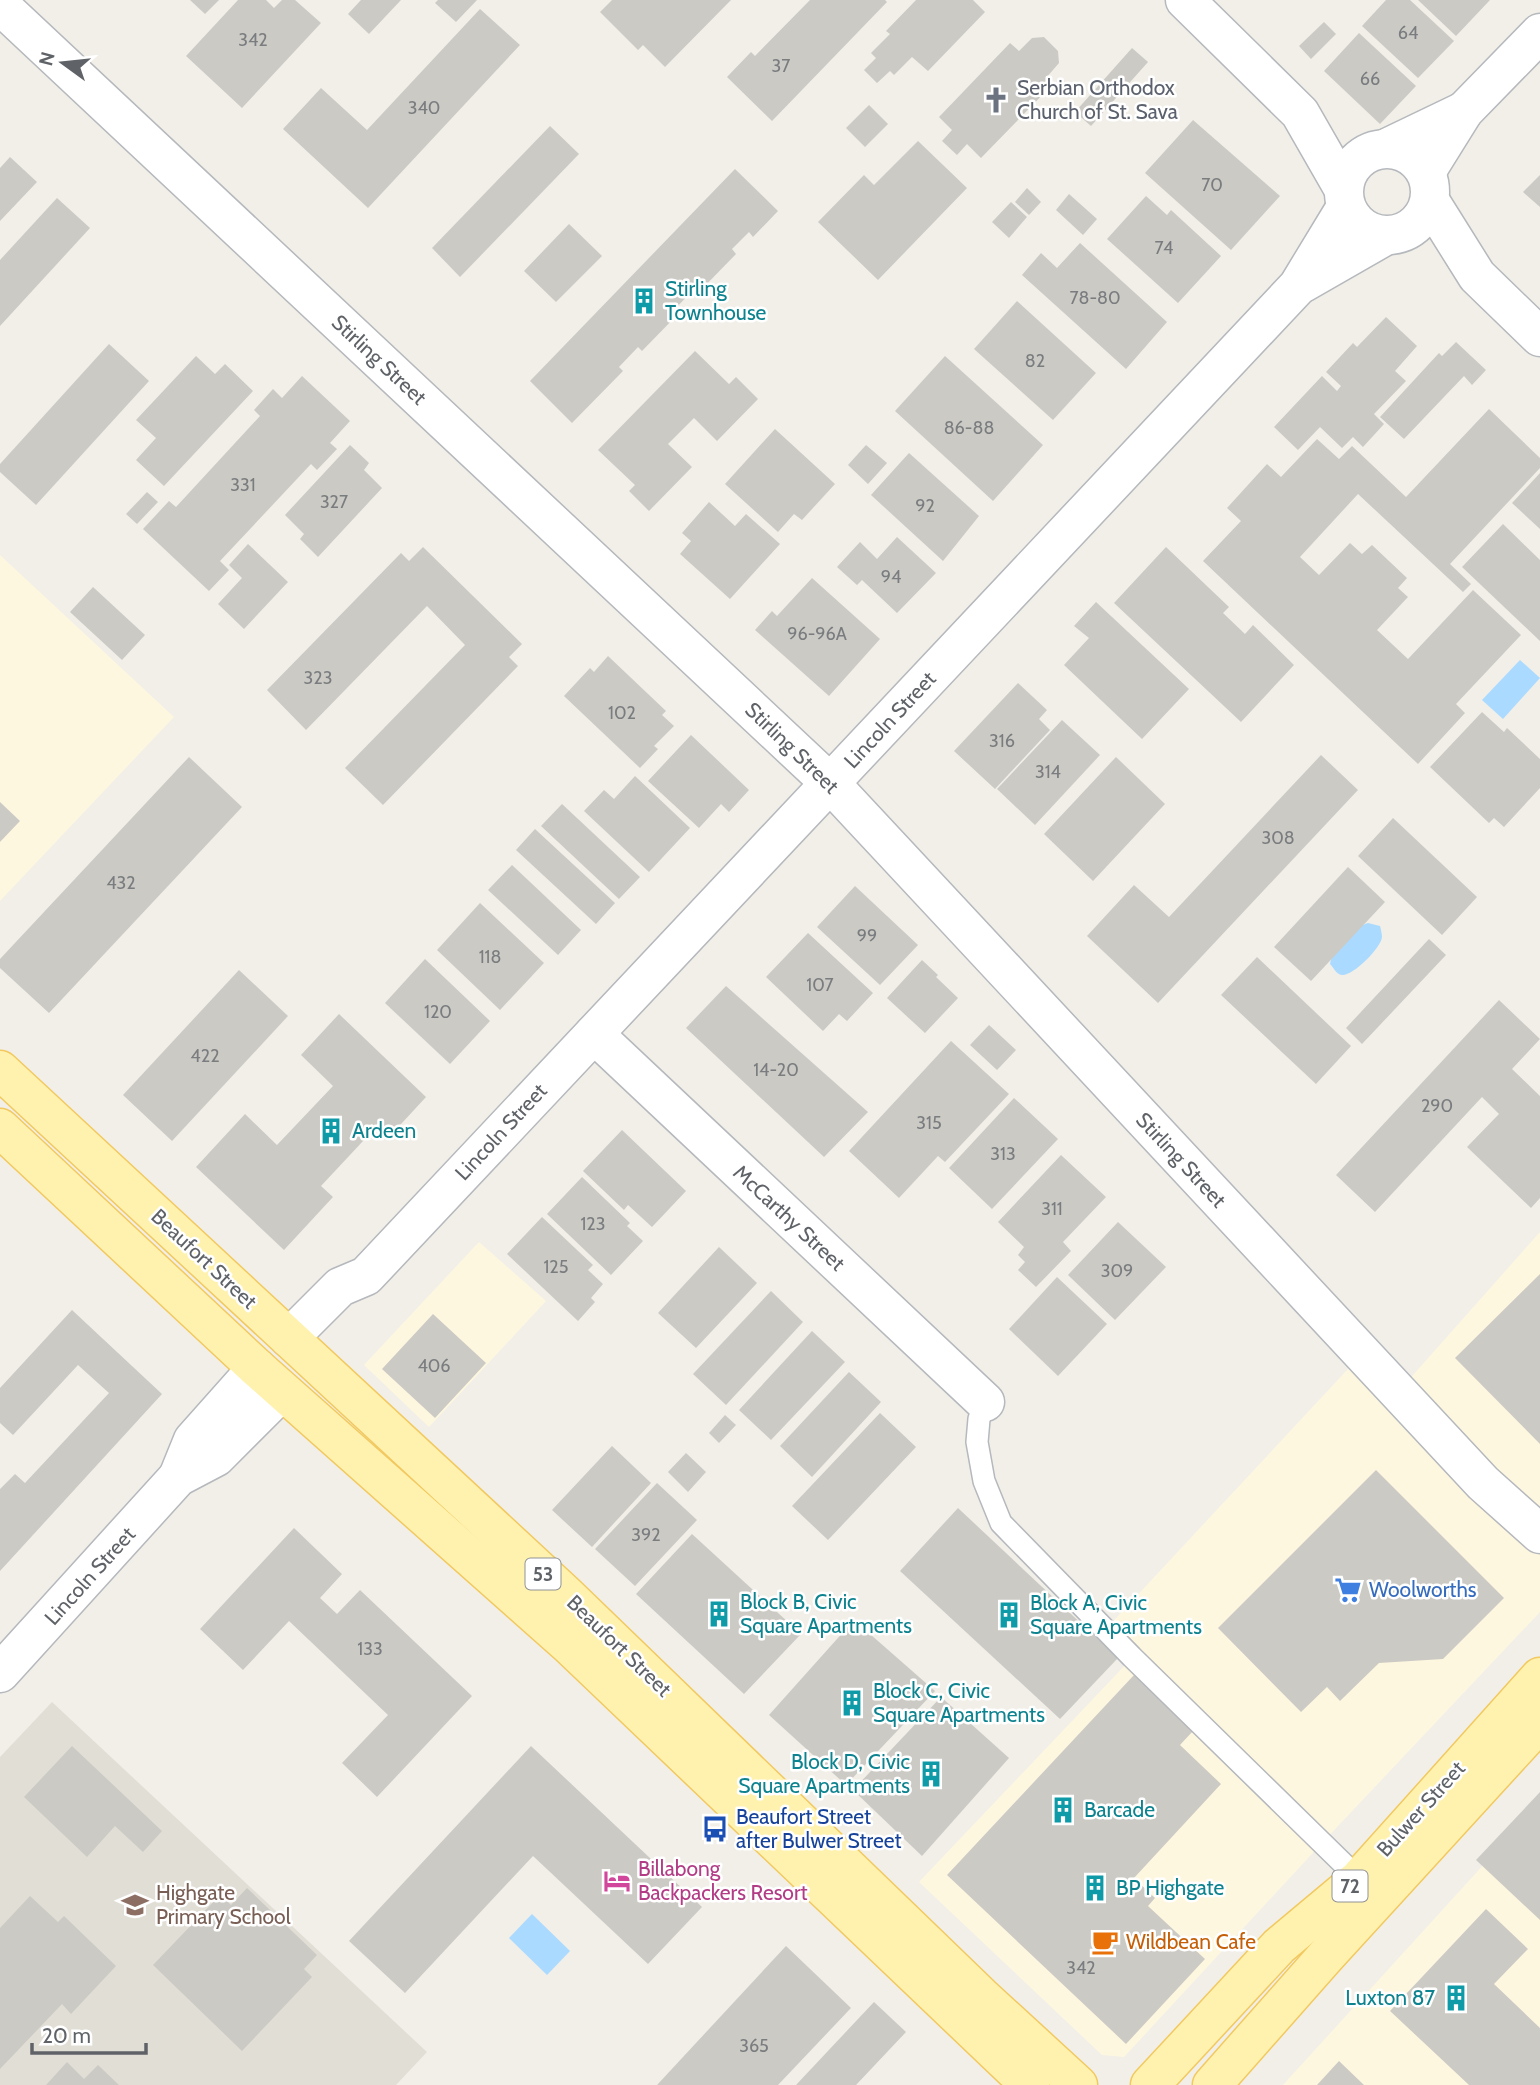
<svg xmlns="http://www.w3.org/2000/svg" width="1540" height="2085" viewBox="0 0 1540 2085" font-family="Cabin,sans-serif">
<rect width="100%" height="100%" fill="#f1efe8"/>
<g fill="#fef7e0">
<polygon points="0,555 174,717 0,901"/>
<polygon points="1540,1232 1540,1612 1321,1844 1124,2057 1102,2055 919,1882 1132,1658 1105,1630 1362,1354 1398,1392"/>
<polygon points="479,1242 546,1301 429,1427 364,1365"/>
<polygon points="1540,1801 1540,2085 1283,2085 1477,1872"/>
</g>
<polygon fill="#e1ded6" points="52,1702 427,2052 396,2085 0,2085 0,1757"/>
<g fill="#aadaff">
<polygon points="1520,660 1540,678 1503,719 1482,700"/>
<path d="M1368,923L1380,926C1381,929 1382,935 1382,937C1381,948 1353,976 1342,975C1336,974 1334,968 1330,964C1333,948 1353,928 1368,923Z"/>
<polygon points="532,1914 570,1951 547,1975 509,1938"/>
</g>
<g fill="#cccac5">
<polygon points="190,0 219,0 205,14"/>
<polygon points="238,0 266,0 274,8 282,0 295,0 321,23 242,108 186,56"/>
<polygon points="361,0 401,0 369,34 348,14"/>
<polygon points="438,0 477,0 456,22 435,3"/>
<polygon points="612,0 731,0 665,67 643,45 638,50 600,12"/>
<polygon points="810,0 885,0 887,2 772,121 727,77 751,52 755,56"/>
<polygon points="916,0 973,0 985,12 928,71 912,57 894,75 890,71 877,83 864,70 876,58 871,53 890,34 886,31"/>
<polygon points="1386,0 1410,0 1454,41 1418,78 1362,26"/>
<polygon points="1418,0 1490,0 1456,36"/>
<polygon points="480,9 520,45 368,208 283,129 321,88 367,130"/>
<polygon points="1324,22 1336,34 1311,59 1299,46"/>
<polygon points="1359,33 1416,86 1380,124 1324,71"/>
<polygon points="1044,37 1058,51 1059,63 1046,78 1053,84 981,158 967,144 957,155 942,141 952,130 939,117 1010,43 1019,51 1032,38"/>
<polygon points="1132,48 1148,62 1091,126 1075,112"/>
<polygon points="869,105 888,124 865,147 846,128"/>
<polygon points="1193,120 1280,196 1231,250 1145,173"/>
<polygon points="550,126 579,154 460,277 432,248"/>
<polygon points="918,141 967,188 878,280 818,222 864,175 874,185"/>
<polygon points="10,157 37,182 0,221 0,168"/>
<polygon points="735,169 778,211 753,237 749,232 732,249 736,254 697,294 693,290 675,309 679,313 642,351 638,347 619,367 623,371 572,423 530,381"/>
<polygon points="1540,175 1540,207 1523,192"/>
<polygon points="1027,188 1041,202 1029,215 1015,202"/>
<polygon points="1069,194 1097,219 1083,235 1056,210"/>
<polygon points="1146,196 1167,215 1171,210 1221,256 1178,303 1107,239"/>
<polygon points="57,198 90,228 0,326 0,260"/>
<polygon points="1011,202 1027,217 1009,238 992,222"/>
<polygon points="569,224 602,256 556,302 524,271"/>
<polygon points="1080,243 1167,322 1126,369 1022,275 1041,253 1057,268"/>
<polygon points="1017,301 1096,373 1053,420 974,349"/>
<polygon points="1386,317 1417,346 1395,371 1406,381 1374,414 1384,424 1363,447 1353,437 1342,448 1320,427 1298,450 1274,427 1322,376 1337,391 1341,386 1326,372 1353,343 1357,347"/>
<polygon points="1456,342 1486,370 1472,385 1464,376 1404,439 1380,417 1439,353 1442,356"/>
<polygon points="109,344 149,381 36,505 0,472 0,464"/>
<polygon points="695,351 729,384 736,377 758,399 717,441 694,418 668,444 692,467 649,511 629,491 635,485 598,450"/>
<polygon points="196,356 215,374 225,364 253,391 164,486 136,460 156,438 136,420"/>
<polygon points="945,356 1043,445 993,501 895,411"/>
<polygon points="302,376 350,421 330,443 337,449 317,470 311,464 220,561 229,570 209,591 143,529 169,501 176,507 260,416 254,410 273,389 282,398"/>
<polygon points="1489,409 1540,458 1540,468 1450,564 1471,584 1463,592 1358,494 1300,557 1319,575 1350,543 1362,554 1372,545 1407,578 1398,588 1408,597 1377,630 1408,659 1473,590 1521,635 1456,704 1465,713 1418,764 1203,561 1241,521 1227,508 1267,464 1281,477 1317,439 1339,459 1352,446 1406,497"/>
<polygon points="775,429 835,484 802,520 794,514 778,532 725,484"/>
<polygon points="350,445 369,463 364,470 382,488 318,557 300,539 304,534 285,515"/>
<polygon points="866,445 887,463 868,484 848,465"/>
<polygon points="909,453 979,516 943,561 871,495"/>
<polygon points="1540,473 1540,529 1512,503"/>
<polygon points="147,492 158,502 137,524 126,514"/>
<polygon points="709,502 735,526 746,514 780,544 730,599 680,554 691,541 682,533"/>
<polygon points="1503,524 1540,560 1540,641 1462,567"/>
<polygon points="897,537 936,573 897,613 862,580 857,585 837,567 860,542 877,559"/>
<polygon points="248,544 288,582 244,629 218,604 242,578 229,565"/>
<polygon points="423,547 522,644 509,657 518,666 383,805 345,768 465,645 427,606 306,730 267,690 401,553 409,561"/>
<polygon points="1166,547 1229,607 1223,613 1245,634 1253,625 1294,665 1241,722 1114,603"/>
<polygon points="812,578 880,639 829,696 755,630 772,611 777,616"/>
<polygon points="93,587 145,635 122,660 70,612"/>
<polygon points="1096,602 1189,689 1142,739 1064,665 1089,638 1074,626"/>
<polygon points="608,656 666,711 662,715 674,726 654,746 658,749 640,768 564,696 590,668 594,672"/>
<polygon points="1018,683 1047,710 1039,719 1050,730 995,789 954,751"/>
<polygon points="1482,712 1504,732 1507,728 1540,759 1540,788 1504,827 1494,818 1489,823 1430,767"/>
<polygon points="1062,720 1100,755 1035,825 997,789"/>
<polygon points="691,735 749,790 729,812 721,804 699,828 648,781"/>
<polygon points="1321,755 1358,790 1158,1003 1087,936 1134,885 1169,917"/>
<polygon points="189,757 242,807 49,1013 0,968 0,959"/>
<polygon points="1116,757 1165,804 1093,881 1044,834"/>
<polygon points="635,776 690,828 649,872 584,811 604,790 614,799"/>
<polygon points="0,802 20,821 0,842"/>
<polygon points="562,804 640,877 619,899 541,826"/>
<polygon points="1393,818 1477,897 1442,935 1358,856"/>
<polygon points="535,829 615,903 596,924 516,850"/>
<polygon points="512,865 581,930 558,955 488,890"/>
<polygon points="1348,867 1385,902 1311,981 1274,947"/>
<polygon points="855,886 918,945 880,985 817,927"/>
<polygon points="480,903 544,963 500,1010 437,950"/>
<polygon points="808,933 873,993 847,1021 839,1014 823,1031 766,977"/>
<polygon points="1429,939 1446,955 1362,1044 1346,1028"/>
<polygon points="1257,957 1351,1046 1316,1084 1221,995"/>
<polygon points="425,959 490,1021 450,1064 385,1003"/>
<polygon points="922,960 938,975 936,977 958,998 925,1033 887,998"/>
<polygon points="239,970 288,1016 172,1141 123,1095"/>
<polygon points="726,986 868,1112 824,1157 686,1028"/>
<polygon points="1499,1000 1540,1039 1512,1069 1540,1096 1540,1198 1531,1208 1467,1147 1499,1114 1482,1097 1375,1212 1336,1175"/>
<polygon points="339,1014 426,1097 390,1136 378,1125 321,1186 333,1197 284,1250 196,1167 245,1114 277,1145 333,1086 301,1055"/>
<polygon points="989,1025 1016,1050 997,1070 970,1045"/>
<polygon points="951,1041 1009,1094 945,1162 938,1156 899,1198 849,1151"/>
<polygon points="1014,1098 1058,1139 992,1209 949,1168"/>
<polygon points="622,1130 686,1191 652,1227 628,1205 624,1210 583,1171"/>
<polygon points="1061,1155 1106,1197 1063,1242 1071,1251 1036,1287 1018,1270 1025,1262 1018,1255 1024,1247 998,1222"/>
<polygon points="582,1177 630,1223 627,1226 643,1241 611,1275 547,1214"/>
<polygon points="542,1217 593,1265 588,1270 603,1284 591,1298 595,1302 578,1321 507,1254"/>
<polygon points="1118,1222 1166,1267 1115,1320 1068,1275"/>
<polygon points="719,1247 757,1283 696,1348 658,1313"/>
<polygon points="1540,1274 1540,1444 1455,1358"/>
<polygon points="1057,1277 1107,1324 1058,1376 1009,1329"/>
<polygon points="771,1291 803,1322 726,1405 693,1374"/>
<polygon points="72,1310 162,1394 0,1571 0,1489 15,1474 25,1483 109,1393 78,1365 13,1435 0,1423 0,1388"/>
<polygon points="433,1314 486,1363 435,1418 382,1369"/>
<polygon points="812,1331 845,1362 771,1440 739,1410"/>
<polygon points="849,1372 881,1402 812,1477 780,1446"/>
<polygon points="880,1413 916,1447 828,1540 792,1506"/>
<polygon points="725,1415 736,1425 719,1443 709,1433"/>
<polygon points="612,1446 651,1483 592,1547 552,1510"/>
<polygon points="686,1453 706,1472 688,1492 668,1472"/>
<polygon points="1376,1470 1504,1598 1443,1659 1379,1663 1340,1701 1327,1687 1301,1712 1218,1628"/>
<polygon points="657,1483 697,1520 635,1586 595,1549"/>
<polygon points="958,1508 1118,1658 1060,1719 900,1571"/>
<polygon points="294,1528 342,1574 320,1598 337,1614 360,1590 472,1696 377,1797 342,1763 388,1715 289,1621 243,1670 200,1629"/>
<polygon points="692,1534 801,1634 744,1694 636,1594"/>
<polygon points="854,1620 935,1691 846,1785 769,1715"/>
<polygon points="1134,1675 1193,1731 1180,1745 1221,1784 1134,1878 1155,1898 1148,1906 1205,1959 1126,2044 947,1875"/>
<polygon points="941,1697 1009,1758 922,1856 853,1790"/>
<polygon points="72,1746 162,1831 143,1852 115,1826 87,1857 24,1797"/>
<polygon points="531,1746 702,1907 648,1964 533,1856 405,1993 349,1941"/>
<polygon points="1540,1792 1540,1920 1476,1860"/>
<polygon points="247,1888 317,1955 304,1969 312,1977 242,2051 153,1965 220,1895 231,1905"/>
<polygon points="30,1896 58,1922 64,1916 116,1966 71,2014 62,2004 0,2069 0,1928"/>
<polygon points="1486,1909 1528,1949 1494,1984 1540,2028 1540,2085 1469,2085 1390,2011"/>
<polygon points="786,1946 851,2008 778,2085 657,2085"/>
<polygon points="874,2002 906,2032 856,2085 796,2085"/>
<polygon points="1339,2061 1364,2085 1317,2085"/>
<polygon points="67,2062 84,2079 98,2065 119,2085 46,2085"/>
</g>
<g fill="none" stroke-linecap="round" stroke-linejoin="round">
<g stroke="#b5b8bc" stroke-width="24">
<polyline id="service" points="985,1402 979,1419 977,1442 984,1481 1001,1523 1132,1657 1359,1879"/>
</g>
<g stroke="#b5b8bc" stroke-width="41">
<g id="minor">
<polyline points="0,5 830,783 1483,1483 1540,1534"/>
<polyline points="1389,147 1464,111"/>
<polyline points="1426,172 1464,111 1540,33"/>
<polyline points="1303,283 1385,236"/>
<polyline points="594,1034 985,1402"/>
<polyline points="289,1338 340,1287 366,1276 1298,286 1346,207"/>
<polyline points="178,1477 193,1440 257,1368"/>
<polyline points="0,1673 178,1477 216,1457 282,1391"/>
</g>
</g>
<g stroke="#b5b8bc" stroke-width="41">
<g id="tertiary">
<polyline points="1185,0 1300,113 1343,188"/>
<circle cx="1387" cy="192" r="43"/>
<polyline points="1430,201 1477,276 1540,337"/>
</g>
</g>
<g stroke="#f2c960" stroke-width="41">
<g id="primary">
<polyline points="0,1070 566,1595 981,1996 1078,2085"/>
<polyline points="0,1128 257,1368 569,1645 1030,2085"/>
<polyline points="1150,2085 1279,1946 1359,1879 1540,1677"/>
<polyline points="1212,2085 1326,1956 1540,1722"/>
</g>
</g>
<use href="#service" stroke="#fff" stroke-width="21"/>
<use href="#minor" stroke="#fff" stroke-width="38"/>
<use href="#tertiary" stroke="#fff" stroke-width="38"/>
<use href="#primary" stroke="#fff2af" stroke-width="38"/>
</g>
<defs>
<g id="church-bare" transform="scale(2.1)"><path d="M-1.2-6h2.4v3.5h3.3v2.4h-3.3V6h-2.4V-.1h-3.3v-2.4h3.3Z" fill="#6b7280" stroke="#fff" stroke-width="2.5" paint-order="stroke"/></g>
<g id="building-bare" transform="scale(2.1)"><path d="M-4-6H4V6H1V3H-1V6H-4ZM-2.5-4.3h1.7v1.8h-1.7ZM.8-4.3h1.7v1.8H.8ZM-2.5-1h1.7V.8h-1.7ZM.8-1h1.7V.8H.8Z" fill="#0f9aa8" stroke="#fff" stroke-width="2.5" paint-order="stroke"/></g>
<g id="supermarket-bare" transform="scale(2.1)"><path d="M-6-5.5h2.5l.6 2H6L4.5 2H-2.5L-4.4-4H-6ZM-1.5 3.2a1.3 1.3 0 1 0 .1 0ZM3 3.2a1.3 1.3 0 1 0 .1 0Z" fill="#3f7fe0" stroke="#fff" stroke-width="2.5" paint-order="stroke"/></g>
<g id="bus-bare" transform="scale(2.1)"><path d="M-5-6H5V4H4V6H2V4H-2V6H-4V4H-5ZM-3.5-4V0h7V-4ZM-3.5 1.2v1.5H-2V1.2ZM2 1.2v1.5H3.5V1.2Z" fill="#1a4fb4" stroke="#fff" stroke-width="2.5" paint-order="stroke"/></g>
<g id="hotel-bare" transform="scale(2.1)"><path d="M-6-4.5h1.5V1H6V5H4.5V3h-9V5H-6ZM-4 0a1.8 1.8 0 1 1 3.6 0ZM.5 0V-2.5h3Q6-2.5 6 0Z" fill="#d1479c" stroke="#fff" stroke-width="2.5" paint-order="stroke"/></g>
<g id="school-bare" transform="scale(2.1)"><path d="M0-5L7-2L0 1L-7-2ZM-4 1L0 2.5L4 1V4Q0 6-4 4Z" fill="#8d6e63" stroke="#fff" stroke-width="2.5" paint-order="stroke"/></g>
<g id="cafe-bare" transform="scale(2.1)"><path d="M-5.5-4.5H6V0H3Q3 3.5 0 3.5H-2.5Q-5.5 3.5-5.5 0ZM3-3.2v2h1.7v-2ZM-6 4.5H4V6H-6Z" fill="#e8710a" stroke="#fff" stroke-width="2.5" paint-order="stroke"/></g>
</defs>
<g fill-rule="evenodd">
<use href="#church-bare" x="996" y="100"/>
<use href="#building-bare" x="644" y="301"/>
<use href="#building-bare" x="331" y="1131"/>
<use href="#supermarket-bare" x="1348" y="1590"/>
<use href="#building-bare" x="719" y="1614"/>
<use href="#building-bare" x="1009" y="1615"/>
<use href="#building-bare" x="852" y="1703"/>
<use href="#building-bare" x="931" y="1774"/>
<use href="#building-bare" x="1063" y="1810"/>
<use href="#bus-bare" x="715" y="1829"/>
<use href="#hotel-bare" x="617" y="1881"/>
<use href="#building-bare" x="1095" y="1888"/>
<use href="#school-bare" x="135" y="1905"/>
<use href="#cafe-bare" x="1105" y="1942"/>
<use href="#building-bare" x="1456" y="1998"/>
</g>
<g text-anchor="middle" stroke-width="5" stroke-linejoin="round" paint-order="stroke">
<g font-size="18" fill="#7a7d7f">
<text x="1408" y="39">64</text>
<text x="253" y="46">342</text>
<text x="781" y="72">37</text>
<text x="1370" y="85">66</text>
<text x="424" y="114">340</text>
<text x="1212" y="191">70</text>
<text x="1164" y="254">74</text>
<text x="1095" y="304">78-80</text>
<text x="1035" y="367">82</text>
<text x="969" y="434">86-88</text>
<text x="243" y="491">331</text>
<text x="334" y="508">327</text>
<text x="925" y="512">92</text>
<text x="891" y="583">94</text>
<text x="817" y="640">96-96A</text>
<text x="318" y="684">323</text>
<text x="622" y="719">102</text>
<text x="1002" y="747">316</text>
<text x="1048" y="778">314</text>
<text x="1278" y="844">308</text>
<text x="121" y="889">432</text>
<text x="867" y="942">99</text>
<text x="490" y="963">118</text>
<text x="820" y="991">107</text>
<text x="438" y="1018">120</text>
<text x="205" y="1062">422</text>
<text x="776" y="1076">14-20</text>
<text x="1437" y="1112">290</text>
<text x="929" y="1129">315</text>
<text x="1003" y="1160">313</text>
<text x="1052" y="1215">311</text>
<text x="593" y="1230">123</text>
<text x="556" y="1273">125</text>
<text x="1117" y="1277">309</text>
<text x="434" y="1372">406</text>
<text x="646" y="1541">392</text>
<text x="370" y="1655">133</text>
<text x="1081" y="1974">342</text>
<text x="754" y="2052">365</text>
</g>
<g fill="#fff" stroke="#8f9295" stroke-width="2">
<rect x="525.5" y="1558.5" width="35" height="31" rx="5"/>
<rect x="1332.5" y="1870.5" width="35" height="31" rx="5"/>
</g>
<g font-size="19" font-weight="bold" fill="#5f6368">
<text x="543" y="1581">53</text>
<text x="1350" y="1893">72</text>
</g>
<g font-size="21" fill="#5b616d" stroke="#fff" text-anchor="start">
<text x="1017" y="95">Serbian Orthodox<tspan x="1017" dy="24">Church of St. Sava</tspan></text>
</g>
<g font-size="21" fill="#0d838f" stroke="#fff" text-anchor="start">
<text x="665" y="296">Stirling<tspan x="665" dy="24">Townhouse</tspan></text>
<text x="352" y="1138">Ardeen</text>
<text x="740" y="1609">Block B, Civic<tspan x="740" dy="24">Square Apartments</tspan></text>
<text x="1030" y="1610">Block A, Civic<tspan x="1030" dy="24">Square Apartments</tspan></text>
<text x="873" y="1698">Block C, Civic<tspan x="873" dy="24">Square Apartments</tspan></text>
<text x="910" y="1769" text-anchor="end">Block D, Civic<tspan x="910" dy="24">Square Apartments</tspan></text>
<text x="1084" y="1817">Barcade</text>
<text x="1116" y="1895">BP Highgate</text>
<text x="1435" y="2005" text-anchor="end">Luxton 87</text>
</g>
<g font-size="21" fill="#5f6368" stroke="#fff">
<text transform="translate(379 360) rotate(43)" y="7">Stirling Street</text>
<text transform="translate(890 720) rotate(-47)" y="7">Lincoln Street</text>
<text transform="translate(792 748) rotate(44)" y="7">Stirling Street</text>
<text transform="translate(501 1132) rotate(-47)" y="7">Lincoln Street</text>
<text transform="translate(1181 1160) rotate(47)" y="7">Stirling Street</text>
<text transform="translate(789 1218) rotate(43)" y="7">McCarthy Street</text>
<text transform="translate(204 1259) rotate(43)" y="7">Beaufort Street</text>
<text transform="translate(90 1576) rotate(-48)" y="7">Lincoln Street</text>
<text transform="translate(619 1646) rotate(44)" y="7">Beaufort Street</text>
<text transform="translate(1421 1809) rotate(-48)" y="7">Bulwer Street</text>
</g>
<g font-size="21" fill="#366cbe" stroke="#fff" text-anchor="start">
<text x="1369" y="1597">Woolworths</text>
</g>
<g font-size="21" fill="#164399" stroke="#fff" text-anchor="start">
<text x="736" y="1824">Beaufort Street<tspan x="736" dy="24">after Bulwer Street</tspan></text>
</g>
<g font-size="21" fill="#b23c85" stroke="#fff" text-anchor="start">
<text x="638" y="1876">Billabong<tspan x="638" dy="24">Backpackers Resort</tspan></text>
</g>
<g font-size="21" fill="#785e54" stroke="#fff" text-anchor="start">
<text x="156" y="1900">Highgate<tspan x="156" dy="24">Primary School</tspan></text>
</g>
<g font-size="21" fill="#c56008" stroke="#fff" text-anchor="start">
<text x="1126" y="1949">Wildbean Cafe</text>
</g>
</g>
<g transform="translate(63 63) rotate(285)" stroke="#ffffff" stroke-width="5" paint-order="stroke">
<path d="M0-5L12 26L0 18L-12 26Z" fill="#5f6368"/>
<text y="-10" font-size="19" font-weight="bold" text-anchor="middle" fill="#5f6368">N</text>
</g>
<path d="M32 2043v10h114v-10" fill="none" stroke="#5f6368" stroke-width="3.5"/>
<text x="42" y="2043" font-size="21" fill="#5f6368" stroke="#ffffff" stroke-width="5" paint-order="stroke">20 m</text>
</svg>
